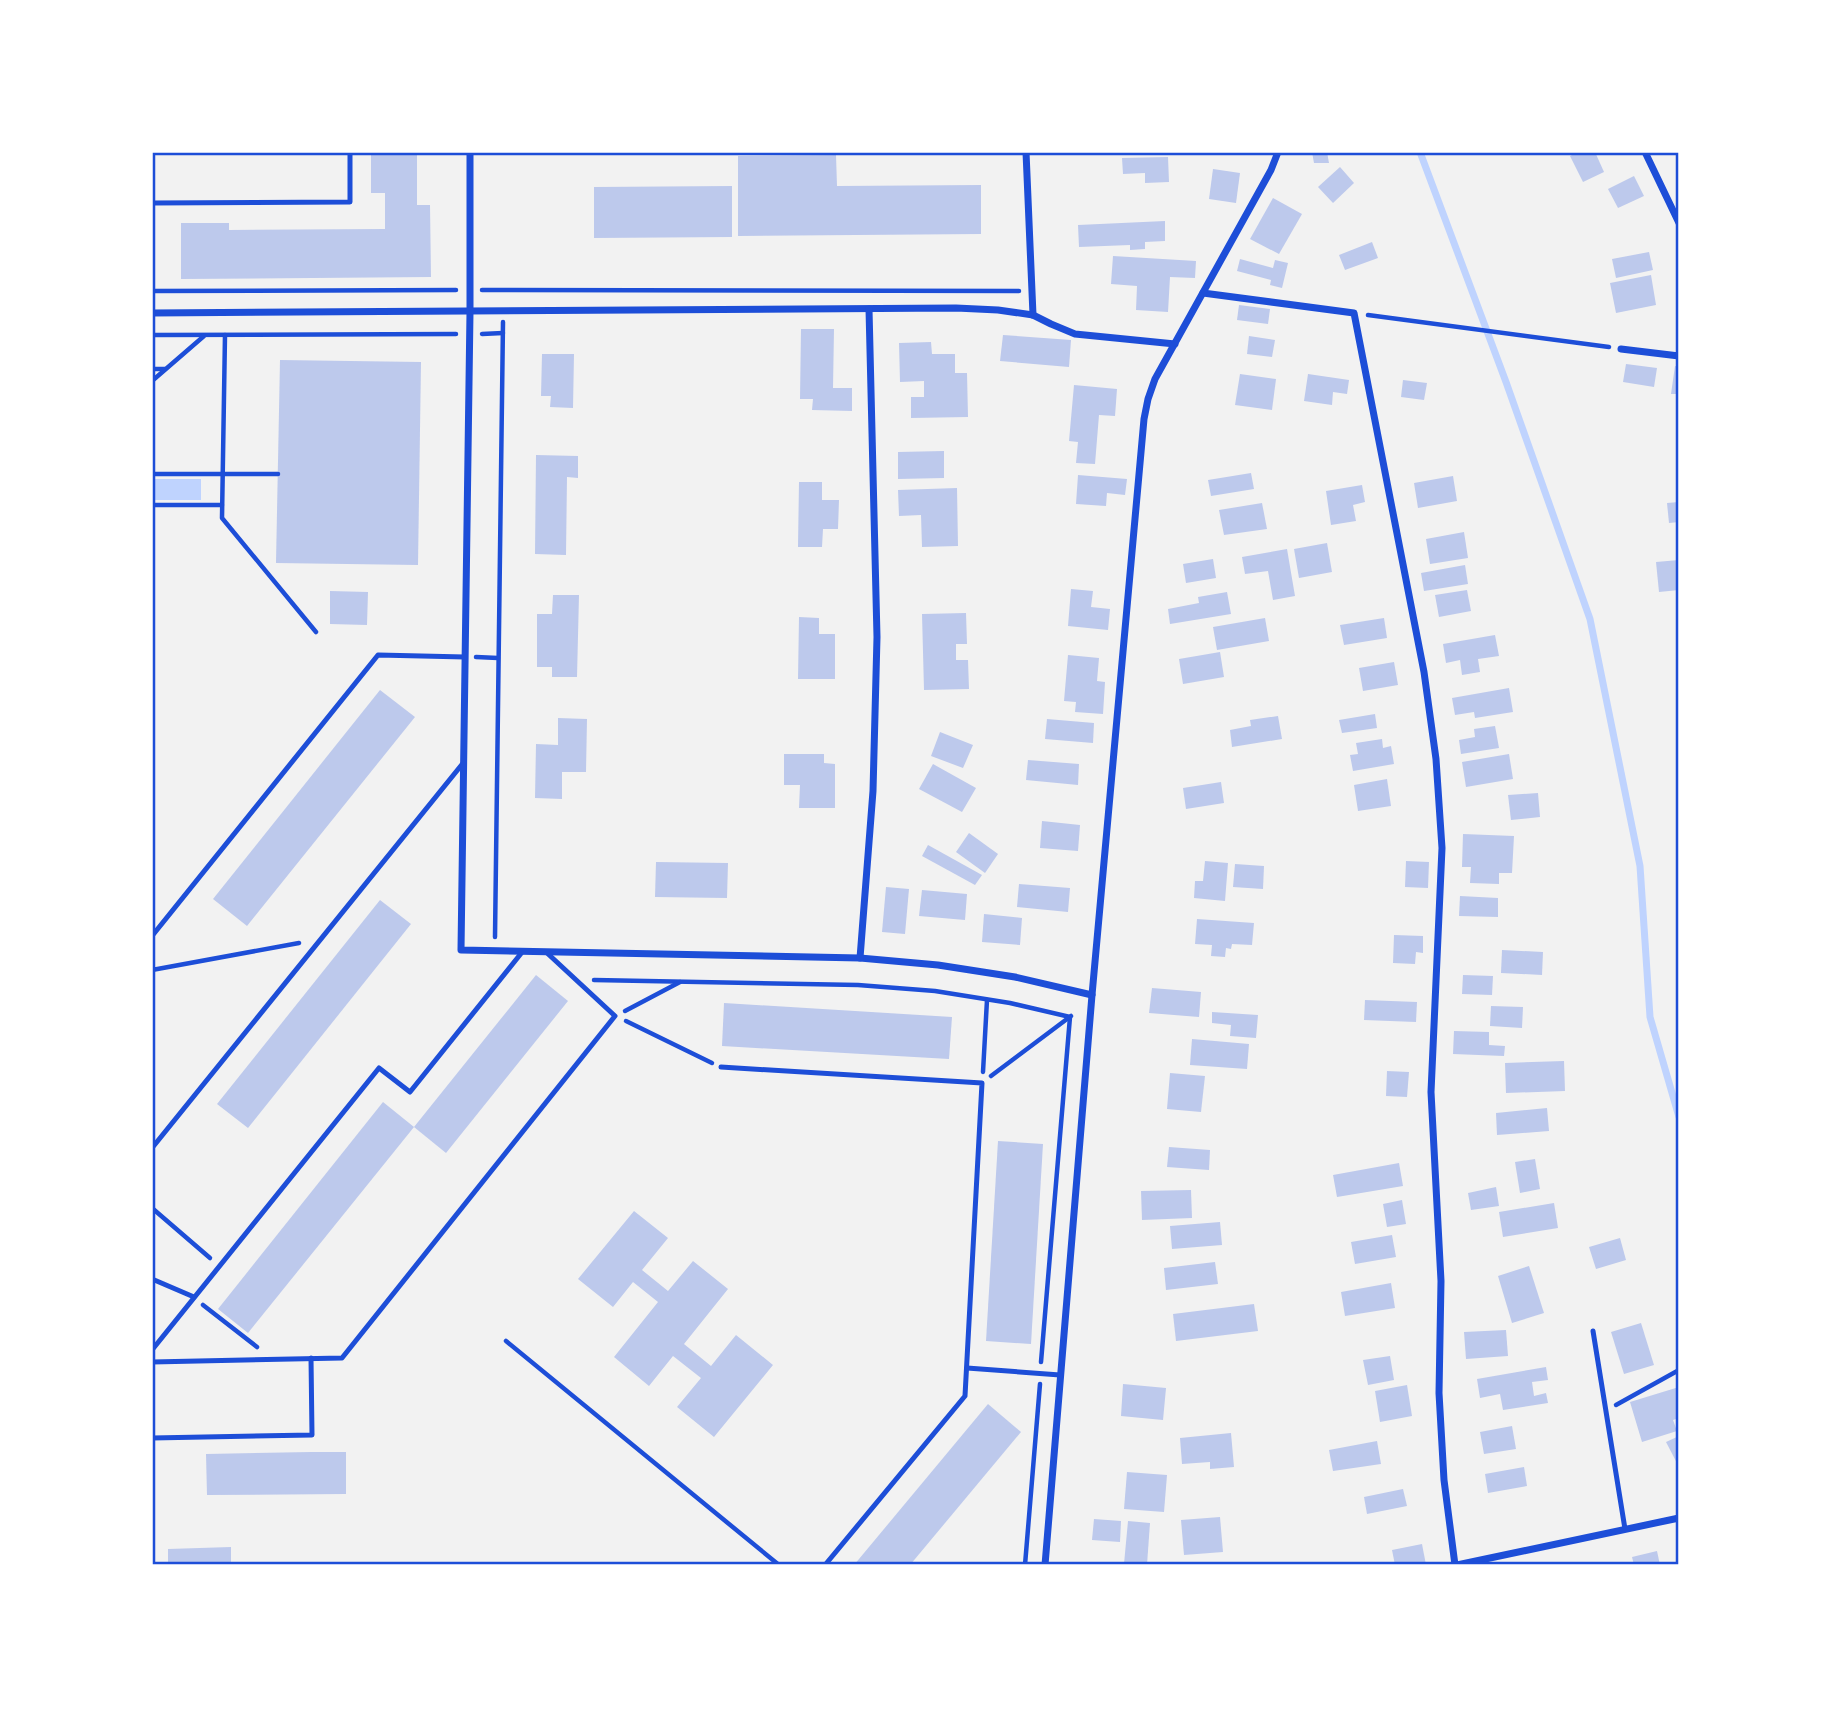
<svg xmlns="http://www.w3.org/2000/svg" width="1831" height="1717" viewBox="0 0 1831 1717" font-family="'DejaVu Sans',sans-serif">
<rect width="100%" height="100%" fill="#f2f2f2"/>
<rect fill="#bfd3fe" x="152" y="479" width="49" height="21"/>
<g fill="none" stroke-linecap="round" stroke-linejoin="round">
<polyline stroke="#bfd3fe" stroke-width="7" points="1420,152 1506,382 1590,619 1640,866 1650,1017 1679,1117"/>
</g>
<g fill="#bdc9ec">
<polygon points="371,152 417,152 417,205 430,205 431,277 181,279 181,223 229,223 229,230 385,229 385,193 371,193"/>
<polygon points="1312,152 1327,152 1329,163 1314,163"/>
<polygon points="1578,152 1595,152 1604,172 1583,182 1570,156"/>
<polygon points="836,155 837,186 981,185 981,234 738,236 738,156"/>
<polygon points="1168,157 1169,182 1145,183 1145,173 1123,174 1122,158"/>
<polygon points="1340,167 1354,183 1333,203 1318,187"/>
<polygon points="1213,169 1240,173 1236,203 1209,199"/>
<polygon points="1634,176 1644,196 1618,208 1608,189"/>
<polygon points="732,186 732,237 594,238 594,187"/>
<polygon points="1273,198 1302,214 1279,254 1250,239"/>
<polygon points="1165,221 1165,241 1145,242 1145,249 1130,250 1130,245 1079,247 1078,225"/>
<polygon points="1372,242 1378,258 1345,270 1339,255"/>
<polygon points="1649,252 1653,270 1616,278 1612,259"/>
<polygon points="1113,256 1196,261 1195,278 1170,277 1168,312 1136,310 1137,286 1111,284"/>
<polygon points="1240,259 1273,268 1275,260 1288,263 1282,288 1270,285 1271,280 1237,271"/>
<polygon points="1651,275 1656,305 1616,313 1610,283"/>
<polygon points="1239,305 1270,309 1268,324 1237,320"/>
<polygon points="801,329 834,329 833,388 852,388 852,411 812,410 813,399 800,399"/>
<polygon points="1003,335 1071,340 1069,367 1000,361"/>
<polygon points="1249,336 1275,340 1272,357 1247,354"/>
<polygon points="931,342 932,354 955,354 955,373 967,373 968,417 911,418 911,397 924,397 924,381 900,382 899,343"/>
<polygon points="542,354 574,354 573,408 550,407 551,396 541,396"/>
<polygon points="280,360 421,362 418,565 276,563"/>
<polygon points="1626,364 1657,368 1654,387 1623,382"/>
<polygon points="1675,366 1679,367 1679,394 1671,394"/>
<polygon points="1240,374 1276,379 1272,410 1235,405"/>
<polygon points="1308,374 1349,380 1347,394 1333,392 1332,405 1304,401"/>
<polygon points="1403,380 1427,383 1424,400 1401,397"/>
<polygon points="1074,385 1117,389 1115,416 1099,415 1095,464 1076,463 1078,442 1069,441"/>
<polygon points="944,451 944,478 898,479 898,452"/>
<polygon points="536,455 578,456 578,478 567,477 566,555 535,554"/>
<polygon points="1251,473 1254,489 1211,496 1208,480"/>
<polygon points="1078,475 1127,479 1125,495 1107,493 1106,506 1076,504"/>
<polygon points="1453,476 1457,501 1418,508 1414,483"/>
<polygon points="799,482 822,482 822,500 839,500 838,529 823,529 822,547 798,547"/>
<polygon points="1362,485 1365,502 1353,505 1356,521 1331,525 1326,491"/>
<polygon points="957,488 958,546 922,547 921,515 899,516 898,490"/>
<polygon points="1679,502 1679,522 1669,523 1667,503"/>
<polygon points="1262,503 1267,529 1224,535 1219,510"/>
<polygon points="1464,532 1468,558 1430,564 1426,539"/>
<polygon points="1327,543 1332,572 1299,578 1294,549"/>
<polygon points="1287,549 1295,596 1273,600 1268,571 1245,574 1242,557"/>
<polygon points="1213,559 1216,578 1186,583 1183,564"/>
<polygon points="1679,560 1679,590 1659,592 1656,562"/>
<polygon points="1465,565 1468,584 1424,591 1421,573"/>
<polygon points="1071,589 1093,591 1091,607 1110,609 1108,630 1068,626"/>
<polygon points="1467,590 1471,611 1439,617 1435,595"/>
<polygon points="330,591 368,592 367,625 330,624"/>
<polygon points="1227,592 1231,614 1170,624 1168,609 1199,603 1198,597"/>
<polygon points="553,595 579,595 577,677 552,677 552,667 537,667 537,614 552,614"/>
<polygon points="966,613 967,644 956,644 956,660 968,660 969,689 924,690 922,614"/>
<polygon points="799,617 819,618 819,634 835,634 835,679 798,679"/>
<polygon points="1265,618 1269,641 1217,650 1213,627"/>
<polygon points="1384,618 1387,638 1344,645 1340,625"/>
<polygon points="1495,635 1499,656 1478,659 1480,672 1462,675 1460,660 1446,663 1443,644"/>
<polygon points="1220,652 1224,677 1183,684 1179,659"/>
<polygon points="1068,655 1099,658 1097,681 1105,682 1103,714 1075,712 1076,702 1064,701"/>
<polygon points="1394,662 1398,685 1363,691 1359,668"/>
<polygon points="1509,688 1513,712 1475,718 1474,712 1455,715 1452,698"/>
<polygon points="380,690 415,717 247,926 213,899"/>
<polygon points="1375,714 1377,728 1342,733 1339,720"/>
<polygon points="1278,716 1282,739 1232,747 1230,730 1251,726 1250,720"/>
<polygon points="558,718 587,719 586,772 562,772 562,799 535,798 536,744 558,745"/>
<polygon points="1047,719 1094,723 1093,743 1045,739"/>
<polygon points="1495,726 1499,748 1461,754 1459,740 1475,737 1474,729"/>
<polygon points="940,732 973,745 963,768 931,756"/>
<polygon points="1382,739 1383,748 1391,746 1394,764 1353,771 1350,755 1358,754 1356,743"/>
<polygon points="784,754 824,754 824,763 835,764 835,808 799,808 800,785 784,785"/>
<polygon points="1509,754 1513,779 1466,787 1462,762"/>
<polygon points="1028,760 1079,764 1078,785 1026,780"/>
<polygon points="933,764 976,788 962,812 919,789"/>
<polygon points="1387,779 1391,806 1358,811 1354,785"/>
<polygon points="1221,782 1224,803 1186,809 1183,788"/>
<polygon points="1538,793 1540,817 1511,820 1508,795"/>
<polygon points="1042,821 1080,825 1078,851 1040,848"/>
<polygon points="969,833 998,854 985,873 956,852"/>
<polygon points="1463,834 1514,836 1512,873 1499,873 1499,884 1470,883 1471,867 1462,867"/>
<polygon points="928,845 982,875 975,885 922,856"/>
<polygon points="1205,861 1228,863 1225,901 1194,898 1195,881 1203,881"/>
<polygon points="1406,861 1429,862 1428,888 1405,887"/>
<polygon points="656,862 728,863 727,898 655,897"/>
<polygon points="1235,864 1264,866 1263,889 1233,887"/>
<polygon points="1019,884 1070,888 1068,912 1017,907"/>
<polygon points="886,887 909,889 905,934 882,932"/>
<polygon points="922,890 967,894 965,920 919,916"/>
<polygon points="1460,896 1498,898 1498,917 1459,916"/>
<polygon points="380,900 411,924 248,1128 217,1104"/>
<polygon points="984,914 1022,918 1020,945 982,942"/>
<polygon points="1197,919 1254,923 1252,945 1232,944 1231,949 1226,948 1225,957 1211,956 1212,945 1195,944"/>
<polygon points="1394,935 1423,936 1423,953 1416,952 1415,964 1393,963"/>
<polygon points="1502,950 1543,952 1542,975 1501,973"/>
<polygon points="536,975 568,1001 446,1153 414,1127"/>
<polygon points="1463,975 1493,976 1492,995 1462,994"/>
<polygon points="1152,988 1201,992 1199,1017 1149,1013"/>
<polygon points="1365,1000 1417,1002 1416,1022 1364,1020"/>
<polygon points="724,1003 952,1017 949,1059 722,1046"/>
<polygon points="1491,1006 1523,1007 1522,1028 1490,1026"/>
<polygon points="1212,1012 1258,1015 1256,1038 1230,1036 1231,1025 1212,1023"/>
<polygon points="1454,1031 1489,1032 1489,1045 1505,1046 1504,1056 1453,1054"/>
<polygon points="1192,1039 1249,1044 1247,1069 1190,1065"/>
<polygon points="1564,1061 1565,1091 1506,1093 1505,1063"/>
<polygon points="1387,1071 1409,1072 1407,1097 1386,1096"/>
<polygon points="1170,1073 1205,1076 1201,1112 1167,1109"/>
<polygon points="383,1102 414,1127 248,1333 218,1309"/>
<polygon points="1547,1108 1549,1131 1497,1135 1496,1113"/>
<polygon points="998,1141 1043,1144 1031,1344 986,1341"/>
<polygon points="1169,1147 1210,1150 1209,1170 1167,1167"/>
<polygon points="1535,1159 1540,1189 1520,1193 1515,1162"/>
<polygon points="1399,1163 1403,1186 1337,1197 1333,1175"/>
<polygon points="1496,1187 1499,1206 1471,1210 1468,1193"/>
<polygon points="1191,1190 1192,1218 1142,1220 1141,1191"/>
<polygon points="1402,1200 1406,1224 1387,1227 1383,1204"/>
<polygon points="1554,1203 1558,1228 1503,1237 1499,1212"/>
<polygon points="634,1211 668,1238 642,1270 668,1291 693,1261 728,1289 684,1344 711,1366 736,1335 773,1365 714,1437 677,1407 701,1378 673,1356 649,1386 614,1357 658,1302 633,1282 613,1307 578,1279"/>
<polygon points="1220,1222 1222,1245 1172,1249 1170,1226"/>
<polygon points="1392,1235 1396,1257 1355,1264 1351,1242"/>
<polygon points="1620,1238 1626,1260 1596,1269 1589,1247"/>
<polygon points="1215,1262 1218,1284 1166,1290 1164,1268"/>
<polygon points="1529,1266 1544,1313 1512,1323 1498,1276"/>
<polygon points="1391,1283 1395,1308 1345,1316 1341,1292"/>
<polygon points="1254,1304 1258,1331 1176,1341 1173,1314"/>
<polygon points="1641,1323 1654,1365 1624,1374 1611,1332"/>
<polygon points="1506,1330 1508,1356 1466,1359 1464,1332"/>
<polygon points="1390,1356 1394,1380 1368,1385 1363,1360"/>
<polygon points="1546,1367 1548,1380 1532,1382 1534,1396 1546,1393 1548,1403 1503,1410 1500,1394 1480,1398 1477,1379"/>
<polygon points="1123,1384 1166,1388 1163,1420 1121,1416"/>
<polygon points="1407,1385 1412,1416 1380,1422 1375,1391"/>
<polygon points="1679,1387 1679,1418 1673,1420 1677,1431 1642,1442 1630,1402"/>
<polygon points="988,1404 1021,1432 910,1565 854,1565"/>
<polygon points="1512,1426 1516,1449 1484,1454 1480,1432"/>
<polygon points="1231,1433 1234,1467 1210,1469 1210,1462 1182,1464 1180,1438"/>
<polygon points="1679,1436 1679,1467 1666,1442"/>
<polygon points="1377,1441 1381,1464 1333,1471 1329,1450"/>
<polygon points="311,1452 346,1452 346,1494 207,1495 206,1454"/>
<polygon points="1524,1467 1527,1486 1488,1493 1485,1474"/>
<polygon points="1127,1472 1167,1475 1164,1512 1124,1509"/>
<polygon points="1403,1489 1407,1506 1367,1514 1364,1497"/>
<polygon points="1220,1517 1223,1552 1184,1555 1181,1520"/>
<polygon points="1094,1519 1121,1521 1120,1542 1092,1540"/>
<polygon points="1128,1521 1150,1523 1147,1565 1124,1564"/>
<polygon points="1422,1544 1426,1565 1395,1565 1392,1550"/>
<polygon points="231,1547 231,1565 168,1565 168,1549"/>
<polygon points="1657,1551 1660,1565 1634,1565 1632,1557"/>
</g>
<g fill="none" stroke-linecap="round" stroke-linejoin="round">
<g stroke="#1d4ed8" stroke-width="4.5">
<polyline points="482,290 1019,291"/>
<polyline points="152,291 456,290"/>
<polyline points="1368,315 1609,347"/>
<polyline points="482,334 503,333"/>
<polyline points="152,335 456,334"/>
<polyline points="225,335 222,518 316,632"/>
<polyline points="152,369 165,369"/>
<polyline points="152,381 204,336"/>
<polyline points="152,474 278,474"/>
<polyline points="152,505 222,505"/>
<polyline points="476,657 498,658"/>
<polyline points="495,937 503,322"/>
<polyline points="152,970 299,943"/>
<polyline points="594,980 858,985 935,991 1010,1003 1070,1017 1041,1362"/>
<polyline points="625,1011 680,982"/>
<polyline points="626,1021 712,1063"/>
<polyline points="983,1072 987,1000"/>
<polyline points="991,1076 1071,1016"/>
<polyline points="152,1208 210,1258"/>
<polyline points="203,1305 257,1347"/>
<polyline points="506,1341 779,1565"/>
<polyline points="1616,1405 1679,1370"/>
<polyline points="1025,1565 1040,1384"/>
</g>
<g stroke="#1d4ed8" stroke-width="5">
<polyline points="152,203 350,202 350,152"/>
<polyline points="152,936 378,655 465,657"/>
<polyline points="721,1067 982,1083 965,1396 825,1565"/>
<polyline points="152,1148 464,762"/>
<polyline points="152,1279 194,1297"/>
<polyline points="1593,1331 1625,1529"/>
<polyline points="152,1350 379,1068 410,1092 523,951"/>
<polyline points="152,1362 342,1358 615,1016 546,952"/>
<polyline points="967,1368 1060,1375"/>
<polyline points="152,1438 312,1435 311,1358"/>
</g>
<g stroke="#1d4ed8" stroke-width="7">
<polyline points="470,152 470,312 461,950 860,958 938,965 1015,977 1092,995"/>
<polyline points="1026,152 1033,315"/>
<polyline points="1645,152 1679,223"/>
<polyline points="1203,293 1354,313 1424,672 1436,759 1442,848 1431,1092 1441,1281 1439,1393 1444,1480 1455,1565"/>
<polyline points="152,313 956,308 998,310 1033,315 1051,324 1075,334 1175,344"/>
<polyline points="1621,349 1679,356"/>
<polyline points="860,958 873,791 877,637 869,309"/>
<polyline points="1045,1565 1092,995 1144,419 1148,399 1155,379 1271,170 1278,152"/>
<polyline points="1457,1565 1679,1518"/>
</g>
</g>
<rect width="1831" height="1717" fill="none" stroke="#ffffff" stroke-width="308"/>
<rect x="154" y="154" width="1523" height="1409" fill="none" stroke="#1d4ed8" stroke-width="2.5"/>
</svg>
